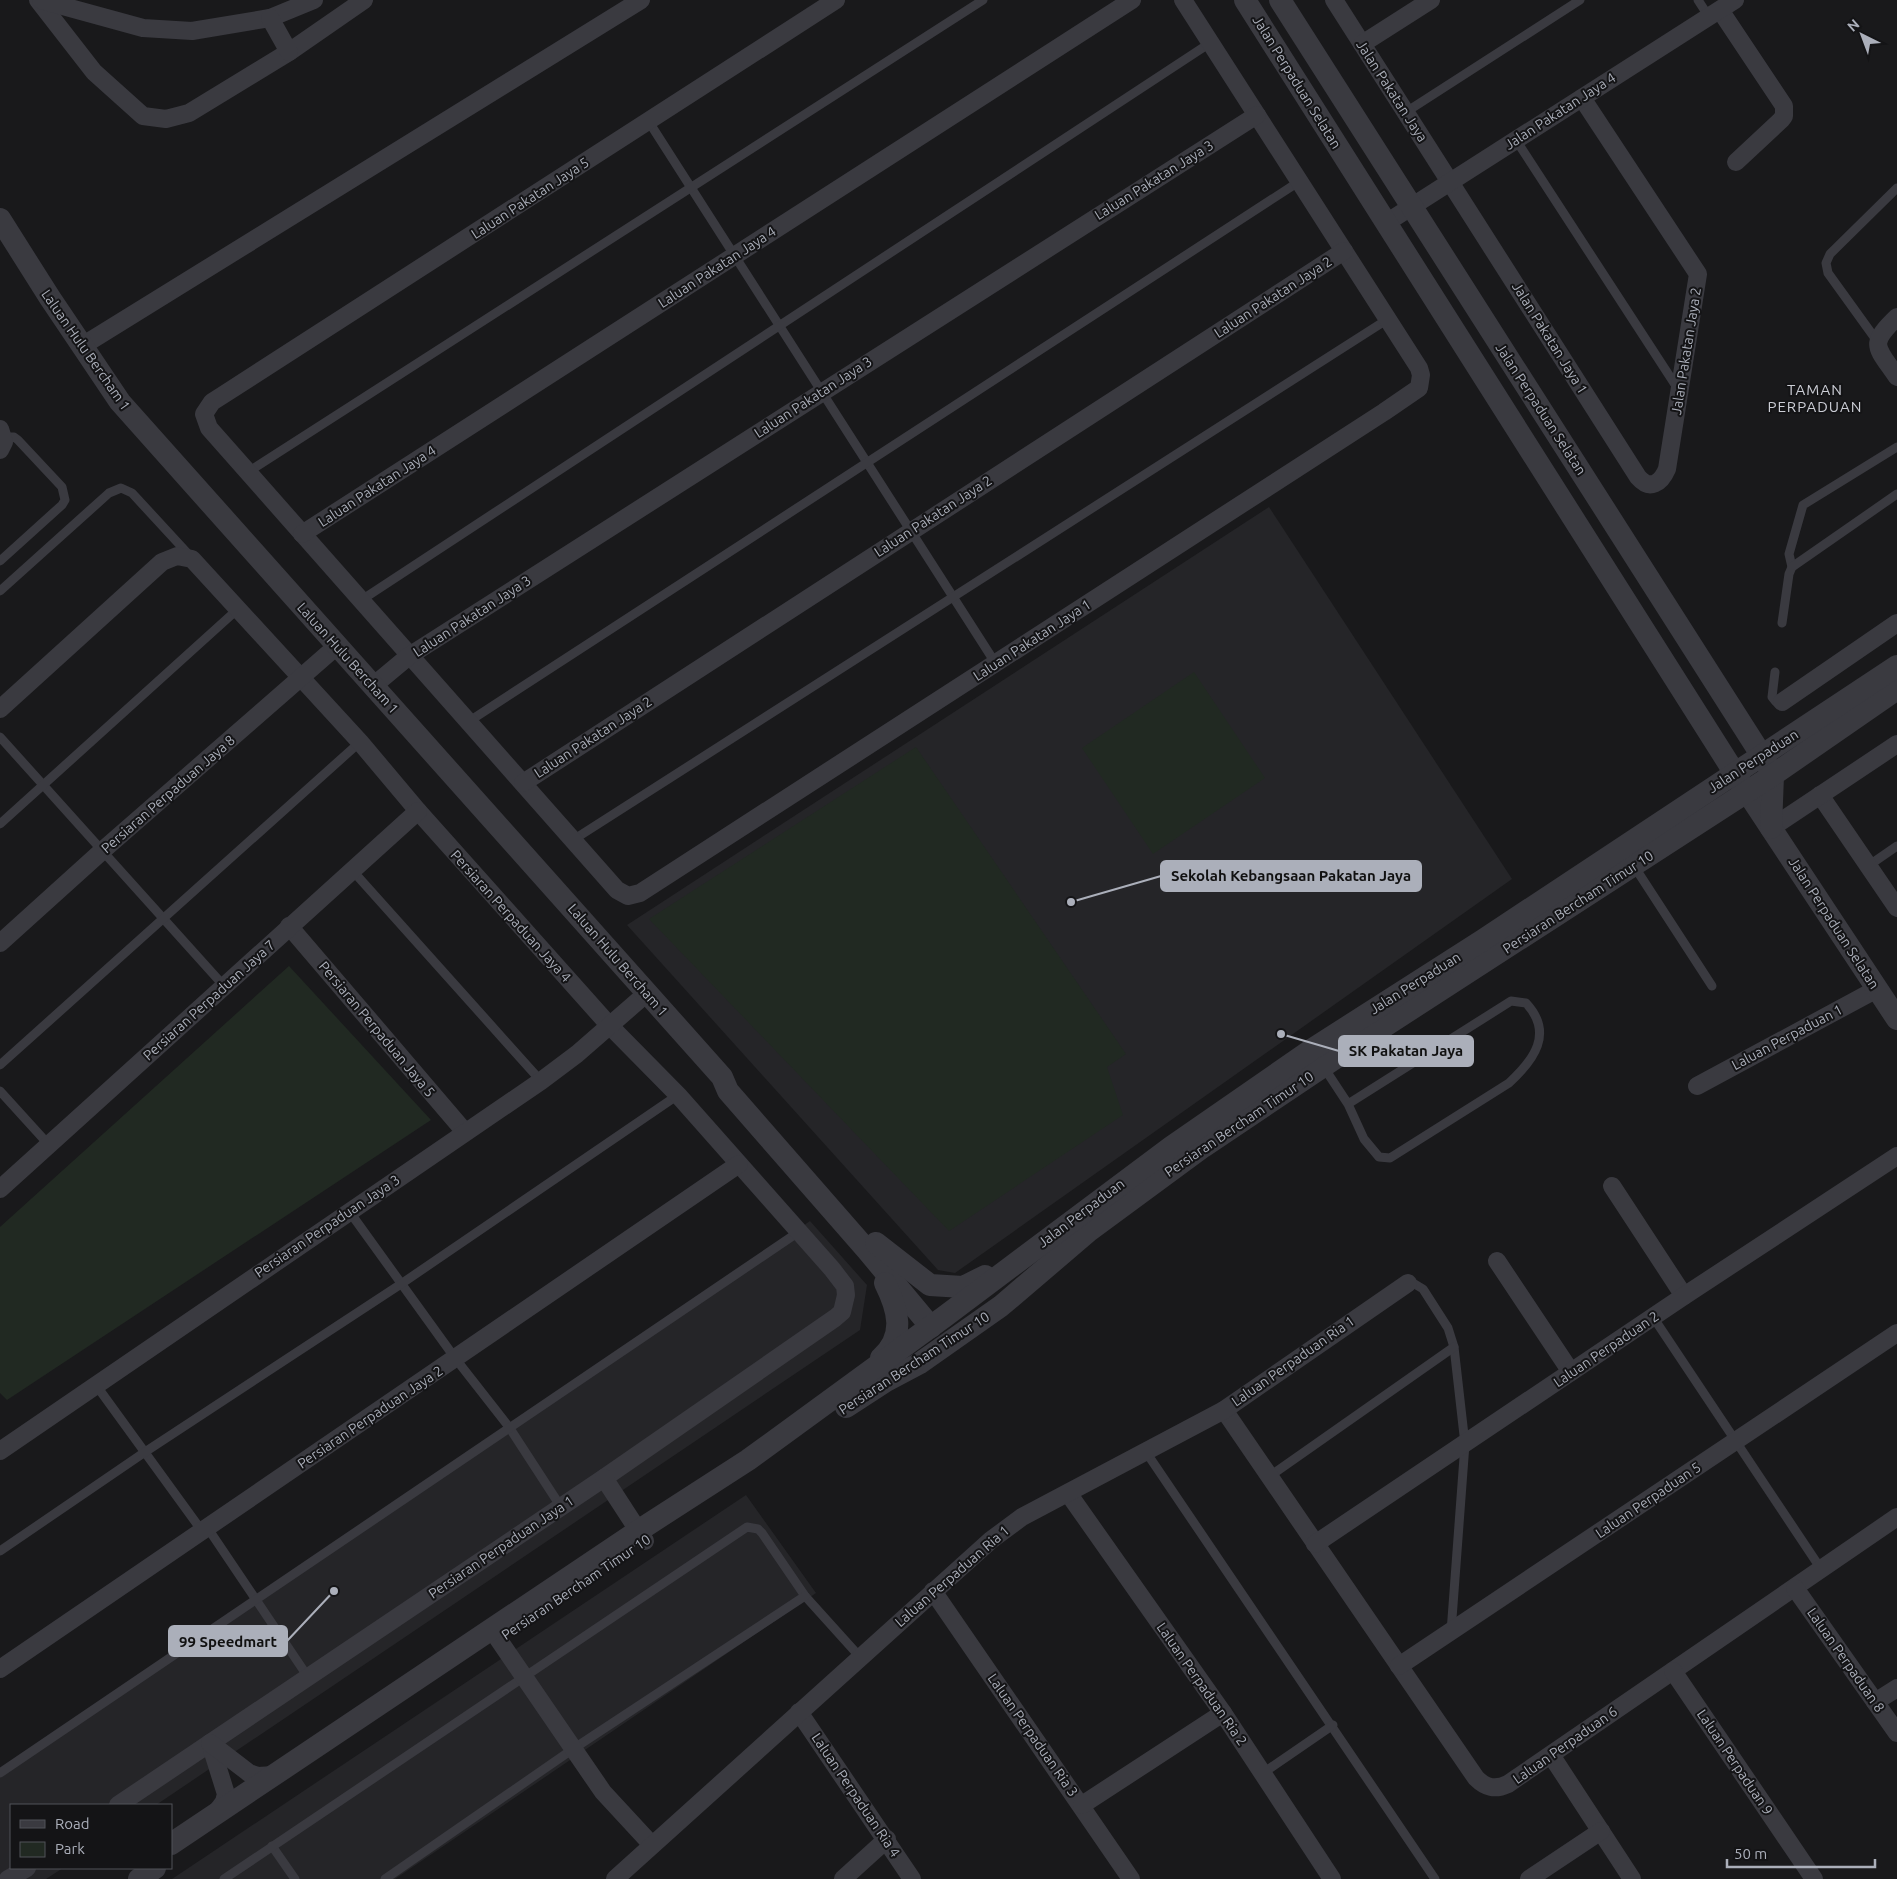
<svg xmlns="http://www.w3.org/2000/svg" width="1897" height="1879" viewBox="0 0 1897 1879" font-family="Ubuntu,sans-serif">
<rect width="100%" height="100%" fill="#19191b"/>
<g fill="#252528">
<polygon points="1269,507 1512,879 955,1273 938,1270 627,925"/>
<polygon points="810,1221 867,1285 860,1330 156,1805 11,1805 11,1868 63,1868 46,1879 0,1879 0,1775"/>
<polygon points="746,1495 816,1593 395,1879 172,1879"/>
</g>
<g fill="#212922">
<polygon points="1194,672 1265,778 1153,854 1082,748"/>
<polygon points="916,747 1126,1054 1107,1067 1123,1115 949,1231 649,919"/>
<polygon points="289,966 431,1120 7,1400 0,1393 0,1227"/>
</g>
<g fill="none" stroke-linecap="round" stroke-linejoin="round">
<g stroke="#3a3a40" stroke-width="9">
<polyline points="1698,0 1709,17"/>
<polyline points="1406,112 1580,0"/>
<polyline points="649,122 996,664"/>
<polyline points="1516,140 1678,389"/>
<polyline points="1877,341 1828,273 1826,263 1830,254 1897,188"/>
<polyline points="248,472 983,0"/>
<polyline points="0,561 62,505 65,500 62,487 18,440 14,437 3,437"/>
<polyline points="1792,567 1789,554 1803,505 1897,447"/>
<polyline points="0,591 109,493 121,488 132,493 191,557"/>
<polyline points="360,601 1210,43"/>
<polyline points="1782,623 1789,574 1792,567 1897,494"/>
<polyline points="1775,672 1772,697 1776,702 1782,702"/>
<polyline points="468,722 1300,181"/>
<polyline points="0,737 224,986"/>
<polyline points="0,824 239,608"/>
<polyline points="573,840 1388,319"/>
<polyline points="1634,866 1712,986"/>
<polyline points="1868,866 1897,846"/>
<polyline points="352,870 541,1081"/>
<polyline points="0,1065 360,742"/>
<path d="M1323,1066L1348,1104L1364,1139L1379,1157L1390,1158L1509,1083C1534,1060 1554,1033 1526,1003L1511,1001L1348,1104"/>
<polyline points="0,1091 49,1145"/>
<polyline points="349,1211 455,1358 509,1427 561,1507"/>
<polyline points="1408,1283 1413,1283 1423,1289 1448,1328 1454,1347 1465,1444 1451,1632"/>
<polyline points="1653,1317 1821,1569"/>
<polyline points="96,1385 202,1531"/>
<polyline points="1146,1452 1435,1879"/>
<polyline points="1270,1476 1454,1347"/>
<polyline points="207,1527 308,1677"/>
<polyline points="0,1551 145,1452 401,1284 678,1095"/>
<polyline points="0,1773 800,1231"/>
<polyline points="1263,1773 1333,1725"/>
<polyline points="272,1846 295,1879"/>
<polyline points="224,1879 747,1527 758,1529 762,1533 805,1596 860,1657"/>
<polyline points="385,1879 573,1749 805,1596"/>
</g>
<g stroke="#3a3a40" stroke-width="18">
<polyline points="38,0 94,72 143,116 166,119 189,113 289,52 364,0"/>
<polyline points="41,0 143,28 192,31 270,18 314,0"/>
<polyline points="836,0 223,395 212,402 204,414 209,428 617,890 628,896 640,893 1384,412 1419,388 1421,375 1419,368 1183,0"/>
<path d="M1334,0L1638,477C1650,491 1661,483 1667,469L1698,274L1582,98"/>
<polyline points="1720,10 1784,106 1784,116 1781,120 1736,162"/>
<polyline points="270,18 289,52"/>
<polyline points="1362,44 1431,0"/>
<polyline points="1386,223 1735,0"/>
<path d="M1897,317C1868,345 1876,346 1897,377"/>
<polyline points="82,346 641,0"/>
<polyline points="0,429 4,442 0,450"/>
<polyline points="302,534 1132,0"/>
<polyline points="373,686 409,656 1257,115"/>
<polyline points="1782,702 1897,623"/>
<polyline points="0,709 162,562 177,556 192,559 360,742 418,811 609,1025 678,1095 832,1269 845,1286 846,1295 842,1312 835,1318 604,1478 118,1805"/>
<polyline points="523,783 1344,251"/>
<polyline points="1820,795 1897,908"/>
<polyline points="1771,828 1897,744"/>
<polyline points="289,926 465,1132"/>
<polyline points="0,943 102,851 338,645"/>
<polyline points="1697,1086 1877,989"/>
<polyline points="1612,1186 1684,1296"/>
<polyline points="0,1189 418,811"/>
<polyline points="1497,1261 1571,1372"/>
<path d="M1224,1410L1476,1778C1486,1788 1495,1790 1508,1784L1897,1517"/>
<polyline points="0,1451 541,1081 577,1054 647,993"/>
<polyline points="604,1478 645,1541"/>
<polyline points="1068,1493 1223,1713 1332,1879"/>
<polyline points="1315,1544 1684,1296 1897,1156"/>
<polyline points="1795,1588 1897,1733"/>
<polyline points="933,1591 1131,1879"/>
<polyline points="492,1630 603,1792 652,1845"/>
<polyline points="1399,1666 1897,1333"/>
<polyline points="0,1669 739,1164"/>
<polyline points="1673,1671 1814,1879"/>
<polyline points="1875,1702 1897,1688"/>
<polyline points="799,1712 912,1879"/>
<polyline points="210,1743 226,1794 224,1802 215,1814"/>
<polyline points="210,1743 249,1773 258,1776 275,1775"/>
<polyline points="1551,1755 1632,1879"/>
<polyline points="1082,1805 1223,1713"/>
<polyline points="8,1879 27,1868"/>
<polyline points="615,1879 991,1540 1022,1517 1224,1410 1408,1283"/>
<polyline points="843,1879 887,1839"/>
<polyline points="1529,1879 1601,1831"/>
</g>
<g stroke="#3a3a40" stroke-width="22">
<polyline points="1245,0 1734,772 1897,1019"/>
<polyline points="1280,0 1762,756 1773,775 1771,828"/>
<polyline points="0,219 50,298 120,402 722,1077 728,1091 866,1249 931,1327"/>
<polyline points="876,1243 930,1285 963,1287 985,1276"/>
<path d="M881,1358C906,1336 898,1309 885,1283"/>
<polyline points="846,1407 886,1381 920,1363 1001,1306 1089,1231 1203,1147 1337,1057 1773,775 1897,689"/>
<polyline points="171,1844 638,1531 748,1460 944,1317 1171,1147 1311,1050 1483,940 1897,666"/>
<polyline points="139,1879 155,1868"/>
</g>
</g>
<g text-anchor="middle" stroke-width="4" stroke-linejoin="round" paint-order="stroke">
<g font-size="14" fill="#abafba" stroke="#141416">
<text transform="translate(1297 82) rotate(58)" y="5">Jalan Perpaduan Selatan</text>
<text transform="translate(1392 91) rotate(57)" y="5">Jalan Pakatan Jaya</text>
<text transform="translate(1560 111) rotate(-33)" y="5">Jalan Pakatan Jaya 4</text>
<text transform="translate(1154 180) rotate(-32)" y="5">Laluan Pakatan Jaya 3</text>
<text transform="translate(530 198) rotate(-33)" y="5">Laluan Pakatan Jaya 5</text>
<text transform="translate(717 267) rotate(-33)" y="5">Laluan Pakatan Jaya 4</text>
<text transform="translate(1273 297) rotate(-33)" y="5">Laluan Pakatan Jaya 2</text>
<text transform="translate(1550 338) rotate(58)" y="5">Jalan Pakatan Jaya 1</text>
<text transform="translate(86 350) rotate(55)" y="5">Laluan Hulu Bercham 1</text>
<text transform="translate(1686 351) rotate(-81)" y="5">Jalan Pakatan Jaya 2</text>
<text transform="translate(813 397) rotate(-33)" y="5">Laluan Pakatan Jaya 3</text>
<text transform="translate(1541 409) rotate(57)" y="5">Jalan Perpaduan Selatan</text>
<text transform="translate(377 486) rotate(-33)" y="5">Laluan Pakatan Jaya 4</text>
<text transform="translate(933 516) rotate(-33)" y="5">Laluan Pakatan Jaya 2</text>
<text transform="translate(472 616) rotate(-33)" y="5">Laluan Pakatan Jaya 3</text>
<text transform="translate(1032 640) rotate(-33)" y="5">Laluan Pakatan Jaya 1</text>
<text transform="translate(348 658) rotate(48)" y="5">Laluan Hulu Bercham 1</text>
<text transform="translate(593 737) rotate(-33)" y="5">Laluan Pakatan Jaya 2</text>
<text transform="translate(1753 761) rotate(-33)" y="5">Jalan Perpaduan</text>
<text transform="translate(168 794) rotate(-41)" y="5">Persiaran Perpaduan Jaya 8</text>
<text transform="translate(1578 902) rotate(-33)" y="5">Persiaran Bercham Timur 10</text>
<text transform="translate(511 916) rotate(48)" y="5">Persiaran Perpaduan Jaya 4</text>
<text transform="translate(1834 923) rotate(57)" y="5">Jalan Perpaduan Selatan</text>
<text transform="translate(618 960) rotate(49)" y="5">Laluan Hulu Bercham 1</text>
<text transform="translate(1415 983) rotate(-32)" y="5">Jalan Perpaduan</text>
<text transform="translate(209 1000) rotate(-42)" y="5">Persiaran Perpaduan Jaya 7</text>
<text transform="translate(377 1029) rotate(50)" y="5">Persiaran Perpaduan Jaya 5</text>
<text transform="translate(1787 1037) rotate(-28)" y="5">Laluan Perpaduan 1</text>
<text transform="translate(1239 1124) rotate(-34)" y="5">Persiaran Bercham Timur 10</text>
<text transform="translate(1081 1213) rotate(-37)" y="5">Jalan Perpaduan</text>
<text transform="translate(327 1226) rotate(-34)" y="5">Persiaran Perpaduan Jaya 3</text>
<text transform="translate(1606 1349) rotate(-34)" y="5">Laluan Perpaduan 2</text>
<text transform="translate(1293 1361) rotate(-35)" y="5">Laluan Perpaduan Ria 1</text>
<text transform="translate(914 1363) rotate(-33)" y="5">Persiaran Bercham Timur 10</text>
<text transform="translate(370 1417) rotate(-34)" y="5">Persiaran Perpaduan Jaya 2</text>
<text transform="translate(1648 1500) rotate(-34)" y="5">Laluan Perpaduan 5</text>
<text transform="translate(501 1547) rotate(-34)" y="5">Persiaran Perpaduan Jaya 1</text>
<text transform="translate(952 1576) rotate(-41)" y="5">Laluan Perpaduan Ria 1</text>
<text transform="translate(576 1587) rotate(-34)" y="5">Persiaran Bercham Timur 10</text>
<text transform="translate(1846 1660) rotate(55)" y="5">Laluan Perpaduan 8</text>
<text transform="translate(1202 1684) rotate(55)" y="5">Laluan Perpaduan Ria 2</text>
<text transform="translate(1033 1735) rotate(55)" y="5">Laluan Perpaduan Ria 3</text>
<text transform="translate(1565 1745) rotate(-35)" y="5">Laluan Perpaduan 6</text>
<text transform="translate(1735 1762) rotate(56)" y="5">Laluan Perpaduan 9</text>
<text transform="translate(856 1795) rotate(56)" y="5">Laluan Perpaduan Ria 4</text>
</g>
<g font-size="15" letter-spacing="1" fill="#ccced6" stroke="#141416">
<text x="1815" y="395">TAMAN<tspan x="1815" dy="17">PERPADUAN</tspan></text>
</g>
</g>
<path fill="none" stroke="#abafba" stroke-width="2" d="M1071 902L1161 876M1281 1034L1339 1051M334 1591L287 1641"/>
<g fill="#abafba" stroke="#141416" stroke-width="2">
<circle cx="1071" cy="902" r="5"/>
<circle cx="1281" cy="1034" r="5"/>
<circle cx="334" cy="1591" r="5"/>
</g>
<g fill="#abafba" stroke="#abafba" stroke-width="2">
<rect x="1161" y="861" width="260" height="30" rx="5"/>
<rect x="1339" y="1036" width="134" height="30" rx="5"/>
<rect x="169" y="1626" width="118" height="30" rx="5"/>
</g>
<g font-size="15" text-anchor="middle" font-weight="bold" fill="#111">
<text x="1291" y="881">Sekolah Kebangsaan Pakatan Jaya</text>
<text x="1406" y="1056">SK Pakatan Jaya</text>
<text x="228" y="1647">99 Speedmart</text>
</g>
<rect x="10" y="1804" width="162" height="65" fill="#141416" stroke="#505258"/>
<rect x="20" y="1820" width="25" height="8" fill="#3a3a40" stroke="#505258"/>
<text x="55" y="1829" font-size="15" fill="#abafba">Road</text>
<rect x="20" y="1842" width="25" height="15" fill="#212922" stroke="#505258"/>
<text x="55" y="1854" font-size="15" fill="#abafba">Park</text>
<g transform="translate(1862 35) rotate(318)" stroke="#141416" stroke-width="4" paint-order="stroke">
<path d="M0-4L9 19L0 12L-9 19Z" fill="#abafba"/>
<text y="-8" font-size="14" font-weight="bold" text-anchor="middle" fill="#abafba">N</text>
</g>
<path d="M1727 1859v8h148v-8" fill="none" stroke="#abafba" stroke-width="2.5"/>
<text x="1734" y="1859" font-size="15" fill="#abafba" stroke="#141416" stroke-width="4" paint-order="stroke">50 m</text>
</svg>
